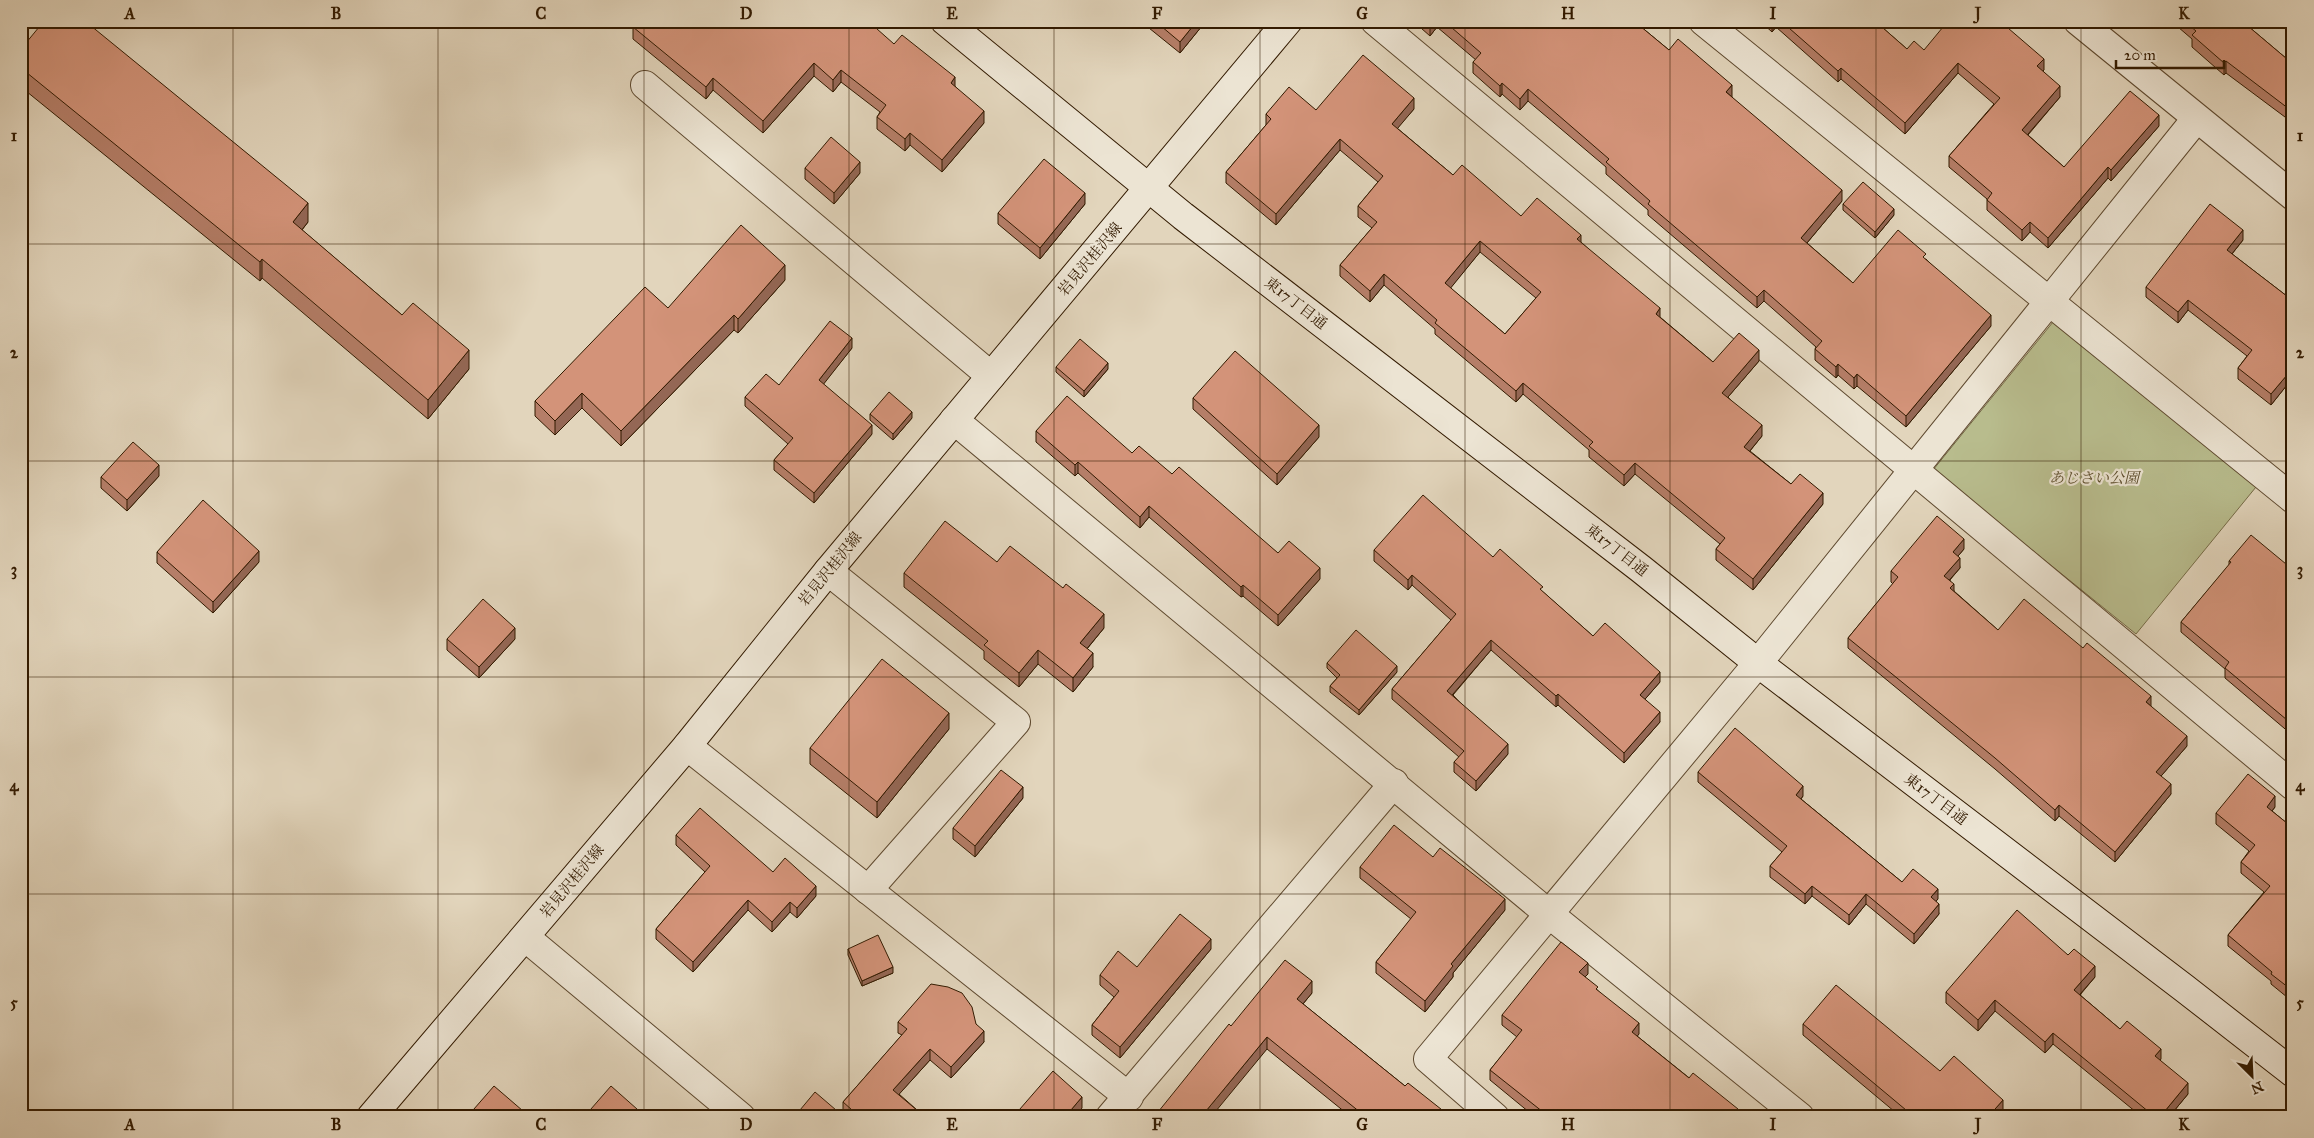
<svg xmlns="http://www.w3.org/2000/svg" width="2314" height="1138" viewBox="0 0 2314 1138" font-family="'IM FELL Great Primer','Noto Serif JP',serif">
<rect width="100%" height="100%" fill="#e2d5bc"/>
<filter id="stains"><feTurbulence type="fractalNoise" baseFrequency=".004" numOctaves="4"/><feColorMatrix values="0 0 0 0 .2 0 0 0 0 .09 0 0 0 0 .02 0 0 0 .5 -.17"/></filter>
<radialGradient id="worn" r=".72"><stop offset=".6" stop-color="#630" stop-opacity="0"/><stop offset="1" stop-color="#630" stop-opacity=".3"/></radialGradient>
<polygon fill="#b8bc8d" stroke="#756b46" points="2053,322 2256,487 2136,634 1933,470"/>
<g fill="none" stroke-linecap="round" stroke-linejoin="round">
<g stroke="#5e492f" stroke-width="30">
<g id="street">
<polyline points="1375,21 2293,786"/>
<polyline points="1703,21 2293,499"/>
<polyline points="2078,21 2293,196"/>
<polyline points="645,85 991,376"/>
<polyline points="954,420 1549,914 1800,1117"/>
<polyline points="828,571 1016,722 868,890"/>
<polyline points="687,746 1129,1097"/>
<polyline points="525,937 741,1117"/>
<polyline points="1110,1117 1394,783"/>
<polyline points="1495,1117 1428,1059 1758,663 2196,119"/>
</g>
</g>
<g stroke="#321a00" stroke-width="30">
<g id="secondary">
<polyline points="945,21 1183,216 1641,569 1758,663 2184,988 2293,1073"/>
<polyline points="371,1117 687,746 828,571 1288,21"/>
</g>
</g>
<use href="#street" stroke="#ece4d3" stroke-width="28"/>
<use href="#secondary" stroke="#ece4d3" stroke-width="28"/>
</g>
<g fill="#b57e68" stroke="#321a00" fill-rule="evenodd">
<polygon points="1149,21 1206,21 1180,53 1149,28"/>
<polygon points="1413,21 1634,21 1669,50 1731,97 1842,201 1807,243 1853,283 1926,259 1991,326 1906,427 1857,386 1854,389 1838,375 1836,378 1815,360 1815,349 1816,347 1764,301 1757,308 1648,215 1648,210 1606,174 1606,167 1528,101 1520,110 1502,94 1500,97 1473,73 1473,62 1476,60 1437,27 1430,36"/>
<polygon points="1760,21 1875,21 1907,49 1924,50 2009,21 2009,24 2006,27 2044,70 2043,71 2060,97 2028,135 2064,167 2159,126 2111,181 2108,178 2048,248 2030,232 2022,241 1987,210 1987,199 1949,167 1949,156 1994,104 1958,73 1905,134 1841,79 1838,82 1776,27 1772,32"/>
<polygon points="2171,21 2242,21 2287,59 2293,51 2293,123 2226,73 2224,75 2192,47 2192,39"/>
<polygon points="633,27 894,44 955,86 984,123 942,172 910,145 905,151 877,129 877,117 880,112 841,82 833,92 814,76 763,133 713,90 706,99 633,39"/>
<polygon points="21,49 308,222 302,230 402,315 469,369 428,419 262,278 260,281 21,87"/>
<path d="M1414,109L1397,128L1453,175L1521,216L1581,242L1660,317L1713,362L1759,361L1728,397L1762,436L1750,451L1791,484L1823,504L1753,590L1716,560V549L1720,544L1635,474L1624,486L1589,457V450L1523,394L1516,402L1435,334V329L1384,285L1370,302L1340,276V265L1372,228L1358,217V206L1378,182L1340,150L1276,225L1226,183V172L1266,125V114L1316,110ZM1480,252L1536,298L1505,334L1450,288Z"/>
<polygon points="805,168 860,173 834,204 805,179"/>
<polygon points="1085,204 1040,259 998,224 998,213"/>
<polygon points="1843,204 1894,215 1875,238 1843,210"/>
<polygon points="2243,240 2232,254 2292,300 2293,299 2293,390 2287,385 2271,405 2238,379 2238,368 2247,356 2188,310 2178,323 2146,297 2146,287"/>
<polygon points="785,280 738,333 734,330 621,446 582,408 555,435 535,416 535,401 668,308"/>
<polygon points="852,348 823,384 872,434 814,503 774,470 774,460 788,444 745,406 745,397 779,385"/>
<polygon points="1056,367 1108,369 1084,397 1056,372"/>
<polygon points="1193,398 1319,437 1277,485 1193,409"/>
<polygon points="870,414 912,418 893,440 870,420"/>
<polygon points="1036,431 1132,453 1172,474 1278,553 1320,579 1278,626 1243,596 1241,597 1149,517 1140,528 1078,473 1075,476 1036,442"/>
<polygon points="159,476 127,511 101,488 101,477"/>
<polygon points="1964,549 1958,556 1960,568 1950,580 1954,591 1998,630 2151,706 2187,746 2161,776 2171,794 2115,862 2059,816 2055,821 1995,769 1848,648 1848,638 1893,584 1891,582 1891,571"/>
<polygon points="1374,550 1493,557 1543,592 1593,636 1660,682 1645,699 1660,722 1624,763 1558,705 1556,707 1491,650 1453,695 1508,754 1476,791 1454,772 1454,762 1459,757 1392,699 1392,689 1451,620 1412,585 1408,590 1374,561"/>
<polygon points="157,552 259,562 213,613 157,563"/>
<polygon points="2293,555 2293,740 2291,739 2291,734 2225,678 2225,669 2181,632 2181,622 2229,565 2229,561 2286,564"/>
<polygon points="997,562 1104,628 1087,649 1093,667 1073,692 1038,664 1019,687 984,659 984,651 904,587 904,573"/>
<polygon points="447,639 515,639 479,678 447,650"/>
<polygon points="1327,663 1397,672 1359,715 1330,692 1330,686 1337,678 1327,668"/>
<polygon points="949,729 877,818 810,764 810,748"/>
<polygon points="1698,772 1803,796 1801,799 1902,882 1938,899 1936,901 1939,914 1914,944 1866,904 1849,925 1812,896 1805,904 1770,877 1770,866 1782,852 1698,782"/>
<polygon points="1023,798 975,857 953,839 953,828"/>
<polygon points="2275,807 2272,811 2293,828 2293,1002 2271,984 2271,981 2228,946 2228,935 2264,892 2241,873 2241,862 2249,851 2216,824 2216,813"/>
<polygon points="676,835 773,872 816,896 797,918 790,912 772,932 748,910 693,972 656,939 656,929 705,872 676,845"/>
<polygon points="1433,857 1505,910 1453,973 1453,977 1425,1012 1376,973 1376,962 1411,919 1360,878 1360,867"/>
<polygon points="848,949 893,973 862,986 848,955"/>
<polygon points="1211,949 1120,1058 1092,1035 1092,1025 1114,997 1100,985 1100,975 1137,967"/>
<polygon points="2068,955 2095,977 2080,995 2120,1029 2161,1059 2160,1060 2188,1094 2169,1117 2142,1117 2053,1044 2045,1053 1995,1011 1978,1031 1946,1003 1946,992"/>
<polygon points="1588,974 1585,977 1639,1034 1637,1036 1738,1117 1535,1117 1490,1080 1490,1070 1517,1037 1502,1025 1502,1015"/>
<polygon points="1312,993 1303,1004 1405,1086 1451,1117 1351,1117 1267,1049 1231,1026"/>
<polygon points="898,1022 976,1024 984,1042 951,1078 930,1060 899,1094 925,1117 847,1117 843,1113 843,1102 902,1035 898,1033"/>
<polygon points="1803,1024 1940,1071 2003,1111 1998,1117 1901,1117 1803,1035"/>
</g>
<g fill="#946755" stroke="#321a00">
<polygon points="1197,21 1206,21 1180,53 1180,42"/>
<polygon points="1432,21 1437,21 1437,27 1430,36 1430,24"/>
<polygon points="1772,21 1776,21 1776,27 1772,32"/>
<polygon points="2001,21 2009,21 2009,24 2001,33"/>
<polygon points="2044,59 2044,70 2037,77 2037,66"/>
<polygon points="2226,61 2226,73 2224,75 2224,63"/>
<polygon points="814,63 814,76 763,133 763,121"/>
<polygon points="1958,63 1958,73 1905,134 1905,123"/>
<polygon points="1841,68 1841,79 1838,82 1838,71"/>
<polygon points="841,70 841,82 833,92 833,80"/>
<polygon points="955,77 955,89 951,83"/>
<polygon points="713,78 713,90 706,99 706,87"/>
<polygon points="1502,83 1502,94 1500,97 1500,86"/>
<polygon points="1732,85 1732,97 1726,92"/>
<polygon points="2060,86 2060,97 2022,141 2022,130"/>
<polygon points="1528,89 1528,101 1520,110 1520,99"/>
<polygon points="1414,98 1414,109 1392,135 1392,124"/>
<polygon points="984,111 984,123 942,172 942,160"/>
<polygon points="2159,115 2159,126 2111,181 2111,170"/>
<polygon points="910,133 910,145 905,151 905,139"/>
<polygon points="1340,139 1340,150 1276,225 1276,214"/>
<polygon points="860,162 860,173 834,204 834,193"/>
<polygon points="2108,167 2108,178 2048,248 2048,238"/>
<polygon points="1842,190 1842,201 1801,250 1801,238"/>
<polygon points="1085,193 1085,204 1040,259 1040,248"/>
<polygon points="308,203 308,222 293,241 293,222"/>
<polygon points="1894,209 1894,215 1875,238 1875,232"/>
<polygon points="2030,222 2030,232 2022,241 2022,230"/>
<polygon points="2243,230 2243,240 2227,260 2227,250"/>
<polygon points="1581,235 1581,246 1577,239"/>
<polygon points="1480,241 1480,252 1445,295 1445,283"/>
<polygon points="262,259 262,278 260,281 260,262"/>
<polygon points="785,265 785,280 738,333 738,319"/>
<polygon points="1384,274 1384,285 1370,302 1370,291"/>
<polygon points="1764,290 1764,301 1757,308 1757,297"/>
<polygon points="2188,300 2188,310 2178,323 2178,312"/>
<polygon points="1660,308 1660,320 1656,314"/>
<polygon points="734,315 734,330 621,446 621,431"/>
<polygon points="1991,315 1991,326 1906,427 1906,416"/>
<polygon points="852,338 852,348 819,390 819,380"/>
<polygon points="469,350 469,369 428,419 428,400"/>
<polygon points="1759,350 1759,361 1722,404 1722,393"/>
<polygon points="1108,363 1108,369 1084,397 1084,391"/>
<polygon points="1838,364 1838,375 1836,378 1836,367"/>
<polygon points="1857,374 1857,386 1854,389 1854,378"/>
<polygon points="2287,375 2287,385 2271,405 2271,394"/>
<polygon points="1523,383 1523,394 1516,402 1516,391"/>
<polygon points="582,393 582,408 555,435 555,421"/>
<polygon points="912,412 912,418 893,440 893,434"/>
<polygon points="872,425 872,434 814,503 814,493"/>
<polygon points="1319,425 1319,437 1277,485 1277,474"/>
<polygon points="1762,425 1762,436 1744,458 1744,447"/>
<polygon points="1078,462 1078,473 1075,476 1075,465"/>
<polygon points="1635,463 1635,474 1624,486 1624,475"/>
<polygon points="159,465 159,476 127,511 127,500"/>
<polygon points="1823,493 1823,504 1753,590 1753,579"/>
<polygon points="1149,506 1149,517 1140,528 1140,517"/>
<polygon points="1964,539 1964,549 1953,562 1953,552"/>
<polygon points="259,551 259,562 213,613 213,602"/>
<polygon points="1960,558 1960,568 1944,586 1944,576"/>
<polygon points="1320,568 1320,579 1278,626 1278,615"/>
<polygon points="1412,575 1412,585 1408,590 1408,580"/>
<polygon points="1954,584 1954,594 1950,588"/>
<polygon points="1243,585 1243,596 1241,597 1241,587"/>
<polygon points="1104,614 1104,628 1080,657 1080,643"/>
<polygon points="515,628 515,639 479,678 479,667"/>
<polygon points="1491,640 1491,650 1447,701 1447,691"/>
<polygon points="1038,650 1038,664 1019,687 1019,673"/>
<polygon points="1093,653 1093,667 1073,692 1073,678"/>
<polygon points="1397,666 1397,672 1359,715 1359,710"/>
<polygon points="1660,672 1660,682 1640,705 1640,695"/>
<polygon points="1558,694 1558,705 1556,707 1556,696"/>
<polygon points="2151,696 2151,706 2146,702"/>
<polygon points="1660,712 1660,722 1624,763 1624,753"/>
<polygon points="949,713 949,729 877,818 877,802"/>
<polygon points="2187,736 2187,746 2156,782 2156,772"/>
<polygon points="1508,744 1508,754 1476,791 1476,781"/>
<polygon points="2171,784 2171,794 2115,862 2115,852"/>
<polygon points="1803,786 1803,796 1796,805 1796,795"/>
<polygon points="1023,787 1023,798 975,857 975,846"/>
<polygon points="2275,796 2275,807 2267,817 2267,807"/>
<polygon points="2059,805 2059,816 2055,821 2055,810"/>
<polygon points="816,886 816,896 797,918 797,908"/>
<polygon points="1812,886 1812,896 1805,904 1805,894"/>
<polygon points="1938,889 1938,899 1931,907 1931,897"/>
<polygon points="1866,894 1866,904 1849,925 1849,915"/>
<polygon points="1505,899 1505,910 1453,973 1453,977 1425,1012 1425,1001 1451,964"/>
<polygon points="748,900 748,910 693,972 693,962"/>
<polygon points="790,902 790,912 772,932 772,922"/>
<polygon points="1939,904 1939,914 1914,944 1914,934"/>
<polygon points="1211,939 1211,949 1120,1058 1120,1047"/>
<polygon points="1588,963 1588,974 1579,983 1579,972"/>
<polygon points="2095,966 2095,977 2074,1001 2074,990"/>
<polygon points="893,967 893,973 862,986 862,981"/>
<polygon points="1312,981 1312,993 1297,1011 1297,999"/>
<polygon points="1995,1000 1995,1011 1978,1031 1978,1020"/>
<polygon points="1639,1023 1639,1034 1632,1043 1632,1032"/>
<polygon points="984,1031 984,1042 951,1078 951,1067"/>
<polygon points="2053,1033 2053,1044 2045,1053 2045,1042"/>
<polygon points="1267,1037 1267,1049 1211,1117 1201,1117"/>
<polygon points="930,1049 930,1060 893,1101 893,1090"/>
<polygon points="2161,1049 2161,1059 2155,1067 2155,1056"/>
<polygon points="2188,1083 2188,1094 2169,1117 2160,1117"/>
<polygon points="1082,1097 1082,1108 1075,1117 1065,1117"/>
<polygon points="2003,1100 2003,1111 1998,1117 1988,1117"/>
<polygon points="1738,1109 1738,1117 1732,1117"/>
<polygon points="836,1110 835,1117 830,1117"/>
</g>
<g fill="#d39379" stroke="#321a00" fill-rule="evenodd">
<polygon points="44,21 85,21 308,203 293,222 402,315 413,303 469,350 428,400 262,259 260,262 21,68 21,49"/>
<polygon points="638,21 868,21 894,44 902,35 955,77 951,83 984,111 942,160 910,133 905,139 877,117 886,105 841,70 833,80 814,63 763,121 713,78 706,87 633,27"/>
<polygon points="1155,21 1197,21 1180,42"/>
<polygon points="1426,21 1432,21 1430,24"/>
<polygon points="1444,21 1634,21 1669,50 1678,39 1732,85 1726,92 1842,190 1801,238 1853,283 1898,230 1926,254 1923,257 1991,315 1906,416 1857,374 1854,378 1838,364 1836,367 1815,349 1822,341 1764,290 1757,297 1648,204 1650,201 1606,162 1609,159 1528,89 1520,99 1502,83 1500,86 1473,62 1481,53"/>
<polygon points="1781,21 1875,21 1907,49 1914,41 1924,50 1948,21 2001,21 2001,22 2044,59 2037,66 2060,86 2022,130 2064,167 2130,91 2159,115 2111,170 2108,167 2048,238 2030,222 2022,230 1987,200 1992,193 1949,156 2000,98 1958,63 1905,123 1841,68 1838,71"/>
<polygon points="2184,21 2242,21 2287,59 2293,51 2293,112 2226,61 2224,63 2192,35 2196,31"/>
<path d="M1363,55L1414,98L1392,124L1453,175L1462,165L1521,216L1537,198L1581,235L1577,239L1660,308L1656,314L1713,362L1739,333L1759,350L1722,393L1762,425L1744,447L1791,484L1800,474L1823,493L1753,579L1716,549L1725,538L1635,463L1624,475L1589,446L1593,442L1523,383L1516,391L1435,323L1437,320L1384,274L1370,291L1340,265L1377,222L1358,206L1383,176L1340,139L1276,214L1226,172L1271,119L1266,114L1289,87L1316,110ZM1480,241L1541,292L1505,334L1445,283Z"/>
<polygon points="831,137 860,162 834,193 805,168"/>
<polygon points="1044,159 1085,193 1040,248 998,213"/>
<polygon points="1863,182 1894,209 1875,232 1843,204"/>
<polygon points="2210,204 2243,230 2227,250 2292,300 2293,299 2293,380 2287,375 2271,394 2238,368 2252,350 2188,300 2178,312 2146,287"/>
<polygon points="741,225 785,265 738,319 734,315 621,431 582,393 555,421 535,401 645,287 668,308"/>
<polygon points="830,321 852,338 819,380 872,425 814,493 774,460 793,438 745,397 766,374 779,385"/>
<polygon points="1080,339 1108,363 1084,391 1056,367"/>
<polygon points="1235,351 1319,425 1277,474 1193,398"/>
<polygon points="889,392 912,412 893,434 870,414"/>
<polygon points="1067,396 1132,453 1139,446 1172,474 1179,467 1278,553 1289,541 1320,568 1278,615 1243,585 1241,587 1149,506 1140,517 1078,462 1075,465 1036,431"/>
<polygon points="133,442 159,465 127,500 101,477"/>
<polygon points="1423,495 1493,557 1500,549 1543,587 1540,589 1593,636 1605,623 1660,672 1640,695 1660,712 1624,753 1558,694 1556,696 1491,640 1447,691 1508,744 1476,781 1454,762 1464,751 1392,689 1456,614 1412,575 1408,580 1374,550"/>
<polygon points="203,500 259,551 213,602 157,552"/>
<polygon points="1937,516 1964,539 1953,552 1960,558 1944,576 1954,584 1950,588 1998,630 2024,599 2083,648 2087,643 2151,696 2146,702 2187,736 2156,772 2171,784 2115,852 2059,805 2055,810 1995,758 1848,638 1898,577 1891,571"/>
<polygon points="945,521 997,562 1010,546 1063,588 1066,584 1104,614 1080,643 1093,653 1073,678 1038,650 1019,673 984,645 988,641 904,573"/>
<polygon points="2251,535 2286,564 2293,555 2293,725 2225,668 2229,662 2181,622 2231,562 2229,561"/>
<polygon points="483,599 515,628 479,667 447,639"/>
<polygon points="1356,630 1397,666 1359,710 1330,686 1340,675 1327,663"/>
<polygon points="882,659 949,713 877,802 810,748"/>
<polygon points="1735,728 1803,786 1796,795 1902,882 1913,869 1938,889 1931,897 1939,904 1914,934 1866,894 1849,915 1812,886 1805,894 1770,866 1787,846 1698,772"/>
<polygon points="1001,770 1023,787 975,846 953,828"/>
<polygon points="2248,774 2275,796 2267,807 2293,828 2293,991 2271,974 2272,972 2228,935 2270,886 2241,862 2255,845 2216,813"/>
<polygon points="700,808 773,872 785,858 816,886 797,908 790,902 772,922 748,900 693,962 656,929 710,866 676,835"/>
<polygon points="1394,825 1433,857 1440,848 1505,899 1451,964 1453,966 1425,1001 1376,962 1416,912 1360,867"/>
<polygon points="2017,910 2068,955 2074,949 2095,966 2074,990 2120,1029 2127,1021 2161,1049 2155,1056 2188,1083 2160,1117 2155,1117 2053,1033 2045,1042 1995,1000 1978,1020 1946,992"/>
<polygon points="1180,914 1211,939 1120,1047 1092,1025 1119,991 1100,975 1118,951 1137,967"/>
<polygon points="878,935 893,967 862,981 848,949"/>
<polygon points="1561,942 1588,963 1579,972 1598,987 1596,989 1639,1023 1632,1032 1689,1078 1693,1073 1738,1109 1732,1117 1545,1117 1541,1114 1543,1112 1490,1070 1522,1030 1502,1015"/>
<polygon points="1285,960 1312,981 1297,999 1405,1086 1408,1083 1451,1117 1366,1117 1267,1037 1201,1117 1154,1117 1229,1024 1231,1026"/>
<polygon points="931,984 948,987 962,993 972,1007 976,1024 984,1031 951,1067 930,1049 893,1090 925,1117 860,1117 843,1102 907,1029 898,1022"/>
<polygon points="1836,985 1940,1071 1954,1056 2003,1100 1988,1117 1904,1117 1902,1115 1906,1110 1803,1024"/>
<polygon points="1053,1071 1082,1097 1065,1117 1013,1117"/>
<polygon points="494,1086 530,1117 467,1117"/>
<polygon points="611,1086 646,1117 584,1117"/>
<polygon points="815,1092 836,1110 830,1117 796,1117 795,1116"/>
</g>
<path fill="none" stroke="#321a00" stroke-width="1" stroke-opacity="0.55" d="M233,21V1117M438,21V1117M644,21V1117M849,21V1117M1054,21V1117M1260,21V1117M1465,21V1117M1670,21V1117M1876,21V1117M2081,21V1117M21,244H2293M21,461H2293M21,677H2293M21,894H2293"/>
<g text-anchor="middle" stroke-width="4.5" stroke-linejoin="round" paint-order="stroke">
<g font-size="15" fill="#321a00" stroke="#ece4d3">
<text transform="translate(1090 259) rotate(-50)" y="5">岩見沢桂沢線</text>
<text transform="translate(1296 303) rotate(38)" y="5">東17丁目通</text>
<text transform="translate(1617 550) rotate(38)" y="5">東17丁目通</text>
<text transform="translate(830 569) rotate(-51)" y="5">岩見沢桂沢線</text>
<text transform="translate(1936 799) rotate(37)" y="5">東17丁目通</text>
<text transform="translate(572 881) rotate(-50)" y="5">岩見沢桂沢線</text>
</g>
<g font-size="15" font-style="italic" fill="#5a4b2a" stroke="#ece4d3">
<text x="2094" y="483">あじさい公園</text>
</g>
</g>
<rect width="2314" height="1138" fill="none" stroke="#e2d5bc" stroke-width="55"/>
<g transform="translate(2252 1076) rotate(156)" stroke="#ece4d3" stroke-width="4" paint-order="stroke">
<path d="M0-4L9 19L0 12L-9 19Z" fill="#321a00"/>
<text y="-8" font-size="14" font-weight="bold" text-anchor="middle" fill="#321a00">N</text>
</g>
<path d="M2116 60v8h108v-8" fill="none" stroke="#321a00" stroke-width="2.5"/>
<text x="2124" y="60" font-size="15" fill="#321a00" stroke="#ece4d3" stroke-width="4" paint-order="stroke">20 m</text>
<rect x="28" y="28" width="2258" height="1082" fill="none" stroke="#321a00" stroke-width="2"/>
<g font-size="16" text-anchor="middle" font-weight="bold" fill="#321a00">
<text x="130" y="19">A</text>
<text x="336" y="19">B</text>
<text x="541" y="19">C</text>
<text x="746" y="19">D</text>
<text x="952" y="19">E</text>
<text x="1157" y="19">F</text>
<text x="1362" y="19">G</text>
<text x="1568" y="19">H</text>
<text x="1773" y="19">I</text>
<text x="1978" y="19">J</text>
<text x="2184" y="19">K</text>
<text x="14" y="141">1</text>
<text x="2300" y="141">1</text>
<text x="14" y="358">2</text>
<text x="2300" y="358">2</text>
<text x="14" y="575">3</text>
<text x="2300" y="575">3</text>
<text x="14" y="791">4</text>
<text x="2300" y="791">4</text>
<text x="14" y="1008">5</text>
<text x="2300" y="1008">5</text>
<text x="130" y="1130">A</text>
<text x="336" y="1130">B</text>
<text x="541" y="1130">C</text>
<text x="746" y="1130">D</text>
<text x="952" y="1130">E</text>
<text x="1157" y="1130">F</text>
<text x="1362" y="1130">G</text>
<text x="1568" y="1130">H</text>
<text x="1773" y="1130">I</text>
<text x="1978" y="1130">J</text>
<text x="2184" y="1130">K</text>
</g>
<rect width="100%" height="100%" filter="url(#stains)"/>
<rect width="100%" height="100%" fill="url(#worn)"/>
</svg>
